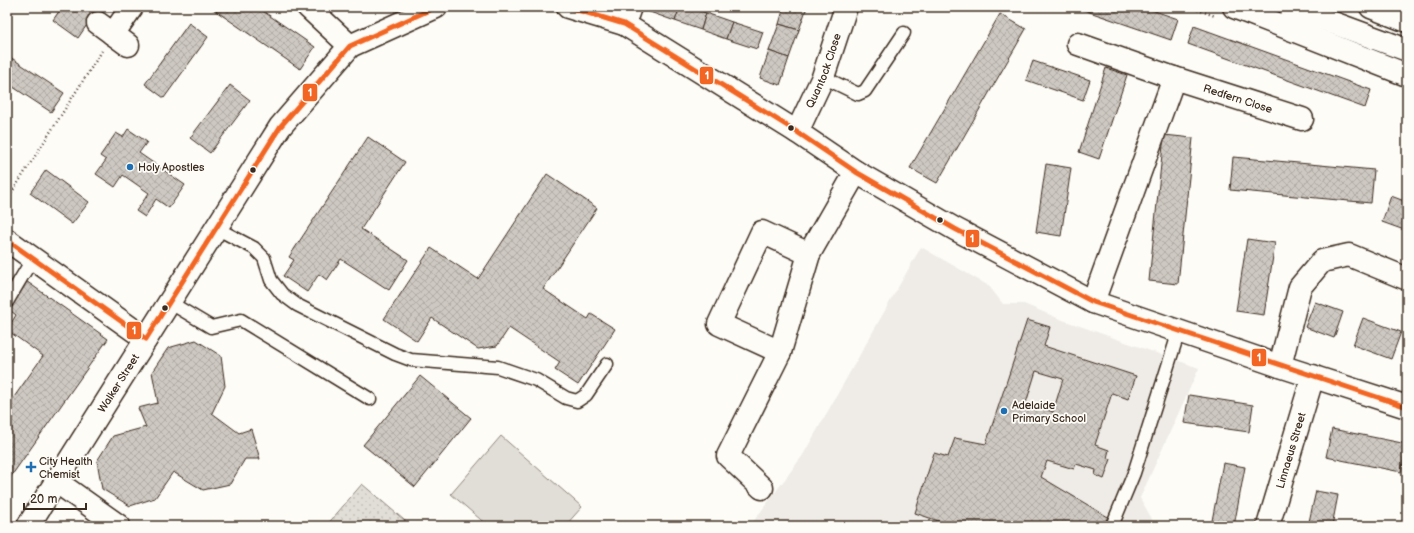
<svg xmlns="http://www.w3.org/2000/svg" width="1414" height="533" viewBox="0 0 1414 533" font-family="'Balsamiq Sans',sans-serif">
<defs>
<pattern id="garden-dots" width="8" height="8" patternUnits="userSpaceOnUse"><rect width="8" height="8" fill="#e1ded7"/><path d="M2 2h.1M6 6h.1" fill="none" stroke="#c2bfb8" stroke-width="1.8" stroke-linecap="round"/></pattern>
<pattern id="building-cross-hatch" width="8" height="8" patternUnits="userSpaceOnUse"><rect width="8" height="8" fill="#cdc8c2"/><path d="M0 0l8 8M0 8l8-8" fill="none" stroke="#b1aca6"/></pattern>
</defs>
<rect width="100%" height="100%" fill="#fdfcf7"/>
<filter id="ink" filterUnits="userSpaceOnUse"><feTurbulence type="fractalNoise" baseFrequency=".025" numOctaves="2"/><feDisplacementMap in="SourceGraphic" scale="8" xChannelSelector="R" yChannelSelector="G"/><feConvolveMatrix kernelMatrix="1 2 1 2 8 2 1 2 1" color-interpolation-filters="sRGB"/></filter>
<g filter="url(#ink)">
<polygon fill="#efece7" points="921,247 989,286 1003,304 1024,304 1060,319 1199,368 1140,498 1152,519 1149,526 750,526 803,455"/>
<polygon fill="#e1ded7" stroke="#8e847a" points="501,436 582,507 565,526 488,526 451,494"/>
<polygon fill="url(#garden-dots)" stroke="#8e847a" points="362,484 411,526 326,526"/>
<g fill="url(#building-cross-hatch)" stroke="#3b2a1e" fill-rule="evenodd">
<polygon points="62,7 99,7 78,38 53,20"/>
<polygon points="210,7 257,7 315,47 300,69"/>
<polygon points="648,7 680,7 675,21 647,11"/>
<polygon points="680,7 689,7 706,13 701,30 675,21"/>
<polygon points="784,7 807,7 799,30 779,24"/>
<polygon points="1075,7 1143,7 1178,19 1171,40"/>
<polygon points="706,13 732,22 726,39 701,30"/>
<polygon points="1000,14 1026,29 937,183 910,168"/>
<polygon points="732,22 763,32 757,49 726,39"/>
<polygon points="189,23 208,37 164,98 145,84"/>
<polygon points="779,24 799,30 789,58 769,51"/>
<polygon points="1194,26 1371,90 1365,108 1188,44"/>
<polygon points="769,51 789,58 780,85 760,78"/>
<polygon points="7,55 64,93 51,112 7,83"/>
<polygon points="1033,61 1090,80 1083,100 1026,80"/>
<polygon points="1106,68 1127,75 1099,159 1079,152"/>
<polygon points="230,85 250,100 210,153 190,138"/>
<polygon points="128,129 147,142 139,153 185,185 169,208 156,199 145,217 136,211 149,193 123,175 115,187 96,174 106,160 100,156 116,133 123,137"/>
<polygon points="1164,135 1193,138 1178,284 1149,281"/>
<polygon points="368,137 405,162 361,229 408,260 389,290 341,259 327,280 319,274 307,292 283,276 294,260 289,257"/>
<polygon points="1233,157 1374,170 1371,203 1230,190"/>
<polygon points="1046,164 1071,168 1061,236 1036,232"/>
<polygon points="46,170 89,202 72,224 30,193"/>
<polygon points="547,174 597,208 543,289 588,319 591,314 615,329 578,385 555,370 560,362 509,328 497,346 478,349 432,318 417,341 384,319 431,248 478,279"/>
<polygon points="1391,196 1407,202 1407,231 1382,222"/>
<polygon points="1247,239 1275,243 1264,315 1236,311"/>
<polygon points="26,281 108,339 7,482 7,407 43,356 7,330 16,315 7,308"/>
<polygon points="1315,302 1343,312 1334,338 1305,327"/>
<polygon points="1363,318 1401,332 1391,359 1353,345"/>
<path d="M1027,320L1050,327L1044,346L1136,376L1128,399L1112,393L1095,445L1109,450L1107,458L1111,459L1104,479L1095,475L1096,470L1076,464L1074,469L1047,461L1041,477L1108,517L1102,526H953L915,513L934,453L948,457L955,438L986,444ZM1036,371L1063,379L1053,412L1026,403Z"/>
<polygon points="196,340 221,356 225,386 212,413 239,433 251,429 260,459 245,459 230,484 203,490 173,472 155,498 130,506 102,489 97,461 113,436 146,427 138,408 158,403 152,372 168,348"/>
<polygon points="420,376 471,418 415,487 363,445"/>
<polygon points="1189,395 1253,405 1249,432 1184,423"/>
<polygon points="1332,429 1407,444 1401,472 1326,457"/>
<polygon points="1223,463 1245,467 1234,526 1211,526"/>
<polygon points="1316,491 1338,495 1332,526 1308,526"/>
</g>
<g fill="none" stroke-linecap="round" stroke-linejoin="round">
<g stroke="#3b2a1e" stroke-width="15">
<g id="service">
<polyline points="823,77 858,94 865,91 904,33"/>
<polyline points="216,228 254,248 264,258 271,280 282,294 297,305 395,354 411,360 498,367 536,380 566,398 577,401 586,395 607,364"/>
<polyline points="7,302 33,258"/>
<polyline points="169,302 211,327 241,320 370,399"/>
<polyline points="1112,526 1134,473 1179,331"/>
</g>
</g>
<g stroke="#3b2a1e" stroke-width="25">
<g id="minor">
<polyline points="308,7 350,46"/>
<polyline points="568,7 624,24 797,132 856,172 955,229 1093,302 1280,366 1407,407"/>
<polyline points="98,23 128,45"/>
<polyline points="624,24 630,7"/>
<polyline points="113,34 132,7"/>
<path id="s1" d="M1078,44L1174,78L1302,119"/>
<path id="s2" d="M797,132L823,77L846,7"/>
<polyline points="7,240 146,339"/>
<polyline points="1093,302 1174,78"/>
<polyline points="780,352 719,324 762,232 809,254"/>
<polyline points="1280,366 1300,287 1322,261 1349,255 1405,278"/>
<polyline points="57,482 119,526"/>
<polyline points="762,488 728,456 780,352 809,254 856,172"/>
<path id="s3" d="M28,526L280,127L350,46L436,7"/>
<path id="s4" d="M1268,526L1313,376"/>
</g>
</g>
<g stroke="#3b2a1e" stroke-width="25">
<g id="trunk">
<polyline points="1234,7 1407,75"/>
<polyline points="1290,7 1407,50"/>
<polyline points="1371,7 1407,21"/>
</g>
</g>
<g stroke="#3b2a1e" stroke-width="2.5" stroke-dasharray="1 3" stroke-linecap="butt">
<polyline points="1190,7 1215,16"/>
<polyline points="7,200 102,51"/>
</g>
<use href="#service" stroke="#fdfcf7" stroke-width="12"/>
<use href="#minor" stroke="#fdfcf7" stroke-width="22"/>
<use href="#trunk" stroke="#fdfcf7" stroke-width="22"/>
<g stroke="#fdfcf7" stroke-width="8">
<g id="bus-1">
<polyline points="568,7 624,24 797,132 856,172 955,229 1093,302 1407,407"/>
<polyline points="7,240 146,339 280,127 350,46 436,7"/>
</g>
</g>
<use href="#bus-1" stroke="#f26522" stroke-width="5"/>
</g>
</g>
<g fill="#3b2a1e" stroke="#fdfcf7" stroke-width="1.5">
<circle cx="791" cy="128" r="3.5"/>
<circle cx="253" cy="170" r="3.5"/>
<circle cx="940" cy="220" r="3.5"/>
<circle cx="165" cy="308" r="3.5"/>
</g>
<g fill="#1f6fb2" stroke="#fdfcf7" stroke-width="1.5">
<circle cx="130" cy="167" r="4"/>
<circle cx="1004" cy="411" r="4"/>
<path d="M29 461h4v4h4v4h-4v4h-4v-4h-4v-4h4z"/>
</g>
<g text-anchor="middle" stroke-width="3.5" stroke-linejoin="round" paint-order="stroke">
<g font-size="11" fill="#3b2a1e" stroke="#fdfcf7">
<text dy="4" stroke="none"><textPath href="#s2" startOffset="67">Quantock Close</textPath></text>
<text dy="4" stroke="none"><textPath href="#s1" startOffset="169">Redfern Close</textPath></text>
<text dy="4" stroke="none"><textPath href="#s3" startOffset="169">Walker Street</textPath></text>
<text dy="4" stroke="none"><textPath href="#s4" startOffset="79">Linnaeus Street</textPath></text>
</g>
<g font-size="11" fill="#3b2a1e" stroke="#fdfcf7" text-anchor="start">
<text x="138" y="171">Holy Apostles</text>
<text x="1012" y="409">Adelaide<tspan x="1012" dy="13">Primary School</tspan></text>
<text x="39" y="465">City Health<tspan x="39" dy="13">Chemist</tspan></text>
</g>
</g>
<g stroke="#fdfcf7" stroke-width="1.5">
<rect x="699" y="66" width="15" height="19" rx="4" fill="#f26522"/>
<rect x="302" y="83" width="16" height="19" rx="4" fill="#f26522"/>
<rect x="965" y="229" width="15" height="19" rx="4" fill="#f26522"/>
<rect x="126" y="321" width="16" height="19" rx="4" fill="#f26522"/>
<rect x="1251" y="348" width="16" height="19" rx="4" fill="#f26522"/>
</g>
<g font-size="11" text-anchor="middle" font-weight="bold" fill="#fff">
<text x="707" y="79">1</text>
<text x="310" y="96">1</text>
<text x="972" y="242">1</text>
<text x="134" y="334">1</text>
<text x="1259" y="361">1</text>
</g>
<rect width="1414" height="533" fill="none" stroke="#fdfcf7" stroke-width="24"/>
<rect x="12" y="12" width="1390" height="509" fill="none" stroke="#3b2a1e" stroke-width="1.5" filter="url(#ink)"/>
<path d="M24 503v6h62v-6" fill="none" stroke="#3b2a1e" stroke-width="2"/>
<text x="30" y="503" font-size="12" fill="#3b2a1e" stroke="#fdfcf7" stroke-width="3" paint-order="stroke">20 m</text>
</svg>
